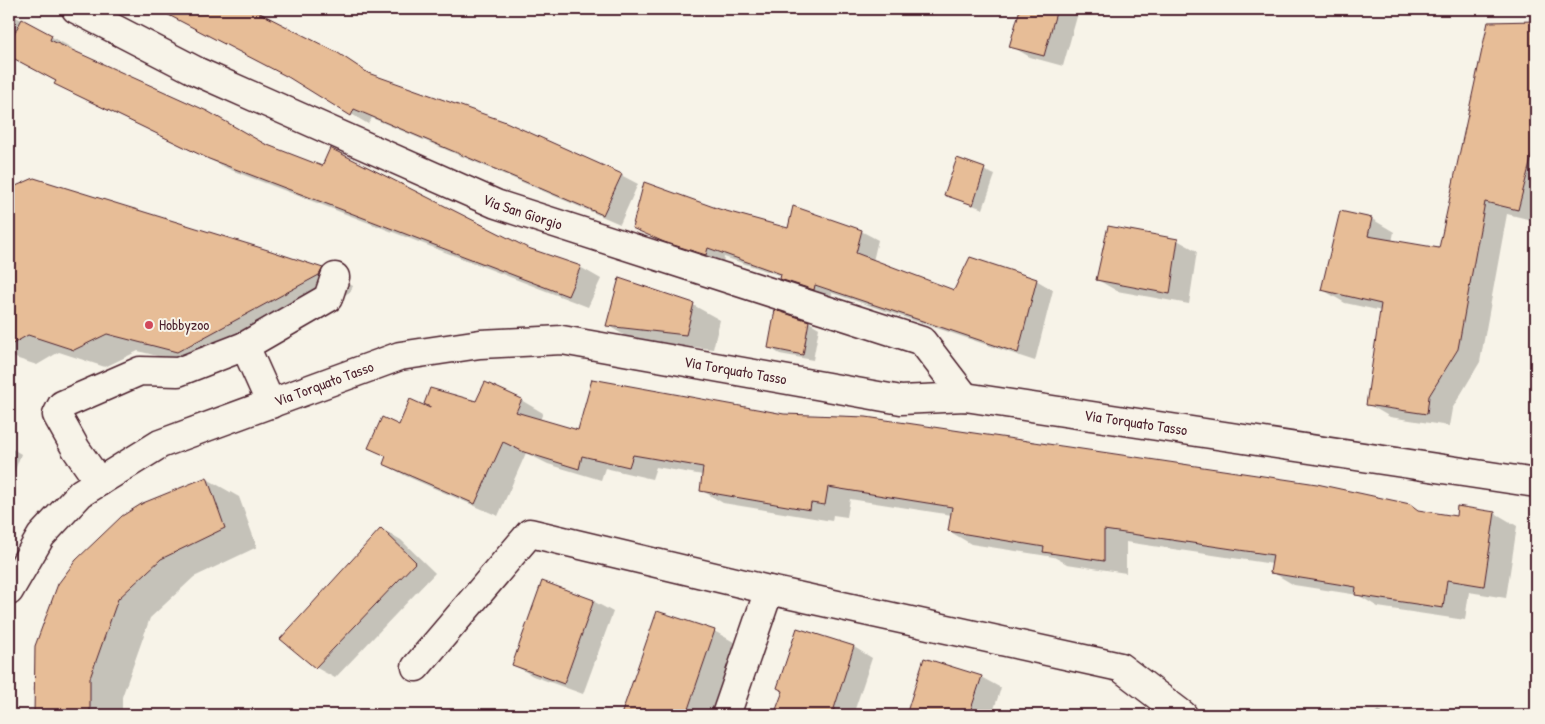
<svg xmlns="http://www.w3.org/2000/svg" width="1545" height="724" viewBox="0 0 1545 724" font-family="'Patrick Hand',sans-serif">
<rect width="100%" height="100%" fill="#f7f3e8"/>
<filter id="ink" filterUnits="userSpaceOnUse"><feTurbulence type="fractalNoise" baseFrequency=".02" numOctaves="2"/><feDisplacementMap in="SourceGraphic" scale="10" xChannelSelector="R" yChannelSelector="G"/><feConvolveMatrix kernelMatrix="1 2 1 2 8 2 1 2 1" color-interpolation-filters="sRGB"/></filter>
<g filter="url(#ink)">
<g fill="#0003">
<polygon points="159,9 249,9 337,54 372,75 621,175 638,184 620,224 372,118 368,124 300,83"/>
<polygon points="1021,9 1072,9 1078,13 1063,66 1030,57 1011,46"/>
<polygon points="9,13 72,48 71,50 265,145 527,249 580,267 601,279 588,307 231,170 76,95 56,83 57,82 9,56"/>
<polygon points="1536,22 1536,221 1507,214 1480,362 1452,409 1449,426 1390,417 1368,404 1382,311 1345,303 1323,290 1372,219 1394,232 1392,242 1440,250 1489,23"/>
<polygon points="958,160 995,175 983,209 946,195"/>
<polygon points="34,179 323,269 353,286 350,292 208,369 138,351 105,367 59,352 37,365 9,356 9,190"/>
<polygon points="718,210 789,229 861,231 878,240 873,261 955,292 1036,280 1053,290 1035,361 832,293 831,298 798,288 782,278 782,276 724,257 723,264 682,251 633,227"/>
<polygon points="1177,240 1197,251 1189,304 1117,291 1098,280"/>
<polygon points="693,305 720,320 713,349 634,341 607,325"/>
<polygon points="809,322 819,328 813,360 780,354 770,348"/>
<polygon points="521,400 543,413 540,420 579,431 784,415 1409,505 1421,512 1457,518 1495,513 1517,526 1506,598 1469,592 1465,620 1378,607 1358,595 1294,585 1272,572 1273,564 1126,542 1126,573 1067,564 1054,557 971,544 949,531 952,515 850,499 847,517 833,515 832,521 723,503 701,490 703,475 656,467 652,479 605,468 601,480 548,464 526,453 498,516 406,476 384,464 387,457 370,448 400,426 430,410 477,402"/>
<polygon points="9,447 21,454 9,486"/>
<polygon points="207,479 239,497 257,547 194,577 150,618 122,697 122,715 35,715 36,646"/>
<polygon points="382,529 401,540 435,573 335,678 315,667"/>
<polygon points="593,601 613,612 583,694 533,676 514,665"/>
<polygon points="714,631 741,646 718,715 643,715 626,705"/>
<polygon points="854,647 872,658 853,715 775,715 783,691"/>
<polygon points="925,660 981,677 1001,688 992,715 907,715"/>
<polygon points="1378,710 1387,715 1373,715"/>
</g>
<g fill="#e7bd97" stroke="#4a1f2b">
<polygon points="157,9 252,9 338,53 368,73 506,122 622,174 603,215 354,109 351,116 288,77"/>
<polygon points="1020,9 1057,9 1044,56 1009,47"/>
<polygon points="22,19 52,35 50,40 207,111 265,144 322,166 330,148 528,248 581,266 568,296 209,159 54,84 56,81 9,56 9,43"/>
<polygon points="1536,21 1536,140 1518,210 1485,202 1458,349 1429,396 1427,414 1366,405 1381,304 1321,290 1340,211 1372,218 1368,236 1439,248 1488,22"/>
<polygon points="957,158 985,168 973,205 944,195"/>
<polygon points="34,178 271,251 323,268 319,275 177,352 107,334 74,350 28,335 9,346 9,189"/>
<polygon points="644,182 719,209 788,228 793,206 862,230 856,253 954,290 970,257 1037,279 1018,353 815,285 814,290 780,279 781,274 708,248 706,255 664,242 632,228"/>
<polygon points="1108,226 1178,239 1170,294 1096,280"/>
<polygon points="619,278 694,303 686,335 606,326"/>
<polygon points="775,310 809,321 803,355 768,348"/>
<polygon points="592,379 784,414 866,417 1317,484 1410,504 1418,510 1456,516 1457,506 1495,512 1484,586 1447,580 1443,608 1355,595 1356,587 1270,573 1273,555 1104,530 1104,561 1043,552 1044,547 948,531 952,507 828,487 825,505 811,503 810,510 700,491 703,467 633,455 629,467 582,456 579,469 524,452 503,442 475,504 383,464 386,456 368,448 382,417 399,425 410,399 430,408 430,407 424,404 430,388 476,401 485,382 522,399 516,412 578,430"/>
<polygon points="207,477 225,528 161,559 118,599 90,678 90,715 34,715 35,646 58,584 76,560 122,516 143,503"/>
<polygon points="381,528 416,562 315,668 280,639"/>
<polygon points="542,581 594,600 564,684 512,665"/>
<polygon points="657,611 715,630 686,715 621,715"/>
<polygon points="797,628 854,646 832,715 774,715 783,691 777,688"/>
<polygon points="924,658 982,676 969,715 906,715"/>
</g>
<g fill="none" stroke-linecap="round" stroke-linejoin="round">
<g stroke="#4a1f2b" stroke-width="31">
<g id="minor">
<path id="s1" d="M76,9L198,72L496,204L922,341L965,397"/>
<polyline points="271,404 245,346 328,298 335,277"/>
<polyline points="99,482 76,449 57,415 62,405 140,371 178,372 245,346"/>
<path id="s2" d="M9,591L41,536L81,493L160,444L400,356L480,344L562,340L901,400L965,397L1536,483"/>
<polyline points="416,667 530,533 769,590"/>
<polyline points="726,715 769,590 1120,667 1183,715"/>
</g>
</g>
<use href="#minor" stroke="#f7f3e8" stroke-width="28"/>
</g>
</g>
<circle fill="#d1495b" stroke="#f7f3e8" stroke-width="2" cx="149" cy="325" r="5"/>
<g text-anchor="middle" stroke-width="4" stroke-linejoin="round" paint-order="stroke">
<g font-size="15" fill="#4a1f2b" stroke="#f7f3e8">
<text dy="5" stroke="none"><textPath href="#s1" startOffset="491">Via San Giorgio</textPath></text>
<text dy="5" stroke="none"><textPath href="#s2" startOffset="810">Via Torquato Tasso</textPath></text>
<text dy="5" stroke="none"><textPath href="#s2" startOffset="390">Via Torquato Tasso</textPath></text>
<text dy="5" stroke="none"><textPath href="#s2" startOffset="1215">Via Torquato Tasso</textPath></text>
</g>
<g font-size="15" fill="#4a1f2b" stroke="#f7f3e8" text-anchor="start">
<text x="159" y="330">Hobbyzoo</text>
</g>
</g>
<rect width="1545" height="724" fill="none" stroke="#f7f3e8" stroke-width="30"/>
<rect x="15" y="15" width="1515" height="694" fill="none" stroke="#4a1f2b" stroke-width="2" filter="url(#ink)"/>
</svg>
